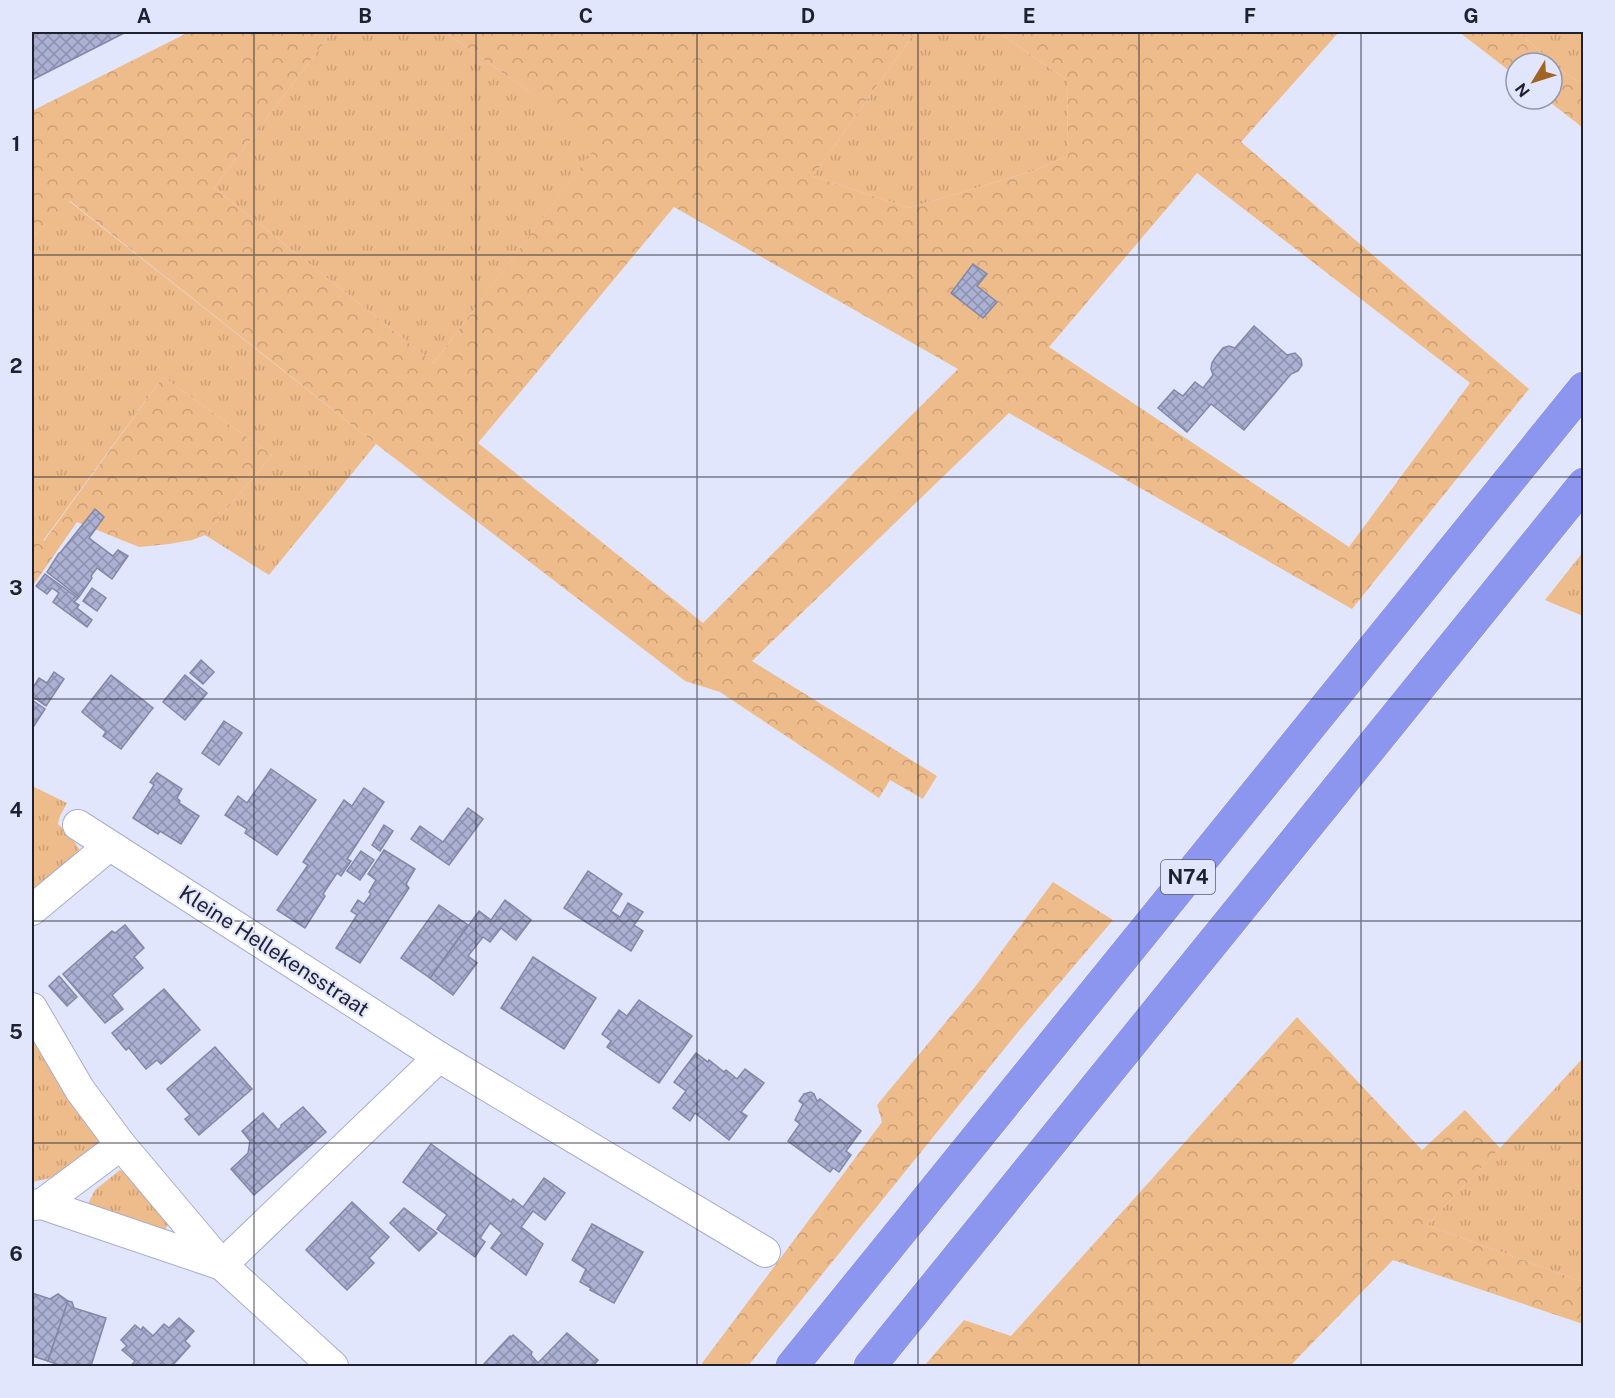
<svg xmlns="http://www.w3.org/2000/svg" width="1615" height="1398" viewBox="0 0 1615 1398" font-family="'Public Sans',sans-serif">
<defs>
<pattern id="grass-tufts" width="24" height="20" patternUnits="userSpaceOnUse" patternTransform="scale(1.5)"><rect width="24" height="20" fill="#eebb8a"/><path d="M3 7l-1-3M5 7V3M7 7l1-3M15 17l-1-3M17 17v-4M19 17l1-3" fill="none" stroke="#cca077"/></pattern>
<pattern id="forest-crowns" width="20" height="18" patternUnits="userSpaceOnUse" patternTransform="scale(1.5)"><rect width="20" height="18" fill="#eebb8a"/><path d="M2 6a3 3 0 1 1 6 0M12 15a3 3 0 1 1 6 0" fill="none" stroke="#cca077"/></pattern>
<pattern id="building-cross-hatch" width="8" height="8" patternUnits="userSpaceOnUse" patternTransform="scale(1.5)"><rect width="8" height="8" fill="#acb1d3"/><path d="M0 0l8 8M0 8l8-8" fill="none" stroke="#8b90ac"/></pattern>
</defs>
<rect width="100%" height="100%" fill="#e2e6fc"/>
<g fill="url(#grass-tufts)">
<polygon points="332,32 445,32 527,90 596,147 434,363 214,188"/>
<polygon points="915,32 998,32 1067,80 1068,156 1033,171 909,208 813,176"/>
<polygon points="1518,32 1583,32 1583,83 1567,75"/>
<polygon points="69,201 376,444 269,575 205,535 272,455 163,377 43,541 32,533 32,238"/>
<polygon points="1583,552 1584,616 1583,616 1545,600"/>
<polygon points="32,786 67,803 60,816 58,824 70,835 79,849 77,860 32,897"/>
<polygon points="32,1032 95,1133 99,1144 73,1173 32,1182"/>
<polygon points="1583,1058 1583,1282 1427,1225 1500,1148"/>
<polygon points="120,1170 129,1175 170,1221 164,1232 88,1204 95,1190"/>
</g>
<g fill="url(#forest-crowns)" fill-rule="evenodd">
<path d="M189,32H332L214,188L434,363L595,148L527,90L445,32H915L813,176L909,208L1033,171L1068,156L1067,80L998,32H1339L1241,142L1529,389L1352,609L1009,413L752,661L937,776L923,799L890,780L879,798L720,692L685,681L376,444L70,201L32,238V111ZM1197,173L1470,383L1349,547L1049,347ZM674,207L958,369L703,623L478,443Z"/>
<polygon points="1459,32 1518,32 1567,75 1583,83 1583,128 1546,99 1552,99 1552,63 1516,63 1516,76"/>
<polygon points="163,377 272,455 205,535 192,540 169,544 139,547 77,522 32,587 32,533 44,541"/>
<polygon points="1053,882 1113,920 1018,1032 748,1366 700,1366 882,1122 877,1105 975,987"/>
<polygon points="1297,1017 1422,1150 1465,1110 1500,1148 1427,1225 1583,1282 1583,1324 1393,1260 1290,1366 924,1366 964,1320 1011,1336"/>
</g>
<g fill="url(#building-cross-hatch)" stroke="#8187a7" stroke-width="1.5">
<polygon points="32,32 126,32 32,80"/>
<polygon points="973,264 987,274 977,286 997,302 983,318 951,293"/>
<polygon points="1254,326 1287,355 1295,353 1301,359 1302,365 1298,371 1291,374 1244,430 1211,404 1187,432 1158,408 1174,390 1183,396 1195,382 1203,388 1213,375 1211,369 1212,363 1215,358 1223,348 1229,346 1235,348"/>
<polygon points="95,509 104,517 89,538 113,556 118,550 128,556 112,579 97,568 91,576 92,578 79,597 47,572 59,553 60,553"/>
<polygon points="45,574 78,598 74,602 79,605 77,608 92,620 87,627 53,602 59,593 52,588 47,594 36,586"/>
<polygon points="92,588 106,598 97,611 83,601"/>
<polygon points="201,660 214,672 203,684 190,673"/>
<polygon points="54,672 64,679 46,706 32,696 32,689 39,678 47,683"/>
<polygon points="111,675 153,708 121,749 103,736 106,732 82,712"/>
<polygon points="185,675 207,693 185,720 163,702"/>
<polygon points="32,700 45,709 32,729"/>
<polygon points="224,721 242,733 219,765 202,753"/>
<polygon points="271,769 316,800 277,855 245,833 247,829 225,815 238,796 247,803"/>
<polygon points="157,773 182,789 177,798 180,801 179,803 199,816 181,844 160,831 158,834 133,818 154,785 150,782"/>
<polygon points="364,788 384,802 347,859 351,861 341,876 337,873 323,894 325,896 305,928 277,910 308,865 303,862 344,800 352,806"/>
<polygon points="468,808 483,819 449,865 411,839 420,826 443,842"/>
<polygon points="384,825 393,831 380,851 372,845"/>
<polygon points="384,850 415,869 406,884 409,888 360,963 336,948 357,915 351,911 358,900 364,904 371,894 369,892 376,880 368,874"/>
<polygon points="361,851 374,860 360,880 347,871"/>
<polygon points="588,871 622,894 611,911 620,917 628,903 643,912 634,925 643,931 631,951 564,908"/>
<polygon points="505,900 531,920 516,940 501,928 490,942 483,937 468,956 477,963 453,995 430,978 479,911 491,920"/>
<polygon points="439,905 468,925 430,978 401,958"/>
<polygon points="125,925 144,948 134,957 143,968 112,995 123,1009 105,1023 63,974 112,931 115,933"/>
<polygon points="533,957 596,998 564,1049 501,1008"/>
<polygon points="59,976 77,997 67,1006 49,986"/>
<polygon points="164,989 200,1030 161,1064 157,1060 146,1069 129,1048 126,1050 112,1033"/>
<polygon points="639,1000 692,1036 659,1083 607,1047 611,1041 602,1034 619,1010 627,1016"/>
<polygon points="215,1047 252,1089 199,1135 185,1119 190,1115 167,1089"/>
<polygon points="696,1053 708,1062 709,1060 724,1072 726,1070 737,1079 745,1069 764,1083 741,1112 747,1116 729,1140 695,1113 690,1121 673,1108 686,1091 674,1082"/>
<polygon points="811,1092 814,1094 817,1101 820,1099 861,1131 846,1151 851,1155 839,1172 833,1168 830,1172 788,1141 800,1124 795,1120 803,1104 799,1101 804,1094"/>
<polygon points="303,1107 326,1132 254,1195 231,1169 248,1153 250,1141 242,1131 263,1113 278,1130 281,1127 281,1125"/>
<polygon points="431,1144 511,1202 513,1199 523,1207 544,1178 565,1193 545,1220 533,1211 521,1227 543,1244 526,1275 491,1248 502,1233 490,1223 480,1238 485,1242 475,1257 437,1229 447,1215 403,1182"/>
<polygon points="352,1202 389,1237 369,1258 374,1263 347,1290 306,1250"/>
<polygon points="404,1208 437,1233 419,1251 390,1223"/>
<polygon points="592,1224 643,1252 614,1303 590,1290 591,1288 580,1282 586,1269 572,1260"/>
<polygon points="32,1293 50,1299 58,1294 68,1301 48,1361 32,1356"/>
<polygon points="68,1301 72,1302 74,1308 106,1318 91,1366 59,1366 59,1365 48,1361"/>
<polygon points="179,1318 194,1331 185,1341 190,1346 172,1366 131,1366 135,1361 122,1350 127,1346 121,1340 135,1325 141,1330 143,1327 153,1336 164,1324 169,1328"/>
<polygon points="567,1333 598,1360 593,1366 482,1366 510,1336 511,1337 513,1335 532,1352 531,1355 538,1363"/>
</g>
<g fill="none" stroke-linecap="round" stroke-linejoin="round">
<g stroke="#a7acce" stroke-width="32">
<g id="street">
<polyline points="78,825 439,1057 765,1252"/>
<polyline points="32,910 109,846"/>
<polyline points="32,1008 80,1090 121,1145 222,1265 333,1366"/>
<polyline points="42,1204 121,1145"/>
<polyline points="32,1205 42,1204 222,1265 439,1057"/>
</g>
</g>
<g stroke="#fff" stroke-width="34">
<g id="highway">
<polyline points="792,1366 1584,388"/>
<polyline points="870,1366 1584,484"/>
</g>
</g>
<use href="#street" stroke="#fff" stroke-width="30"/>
<use href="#highway" stroke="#8d96ee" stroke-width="33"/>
</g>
<path fill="none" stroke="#1f212e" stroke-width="1.5" stroke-opacity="0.55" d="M254,32V1366M476,32V1366M697,32V1366M918,32V1366M1139,32V1366M1361,32V1366M32,255H1584M32,477H1584M32,699H1584M32,921H1584M32,1143H1584"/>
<g text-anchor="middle" stroke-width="4.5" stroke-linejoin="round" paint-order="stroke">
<rect fill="#e2e6fc" stroke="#5a5c6c" stroke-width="1.5" x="1161" y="860" width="54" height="34" rx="4.5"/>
<g font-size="20" font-weight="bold" fill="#1f212e">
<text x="1188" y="884">N74</text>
</g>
<g font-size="21" fill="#1f212e" stroke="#e2e6fc">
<text transform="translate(274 951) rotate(33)" y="7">Kleine Hellekensstraat</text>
</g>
</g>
<rect width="1615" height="1398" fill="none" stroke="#e2e6fc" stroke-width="66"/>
<g transform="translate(1534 81) rotate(232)"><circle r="28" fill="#e2e6fc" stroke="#9497aa" stroke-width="1.5"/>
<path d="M0-4.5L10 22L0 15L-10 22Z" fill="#a06525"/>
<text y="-9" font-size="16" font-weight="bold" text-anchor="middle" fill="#1f212e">N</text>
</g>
<rect x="33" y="33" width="1549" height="1332" fill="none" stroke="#1f212e" stroke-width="2"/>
<g font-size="20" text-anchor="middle" font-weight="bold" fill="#1f212e">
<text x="144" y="23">A</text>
<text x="365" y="23">B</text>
<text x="586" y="23">C</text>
<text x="808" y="23">D</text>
<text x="1029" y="23">E</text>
<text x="1250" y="23">F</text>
<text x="1471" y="23">G</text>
<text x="16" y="151">1</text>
<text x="16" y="373">2</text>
<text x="16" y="595">3</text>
<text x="16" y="817">4</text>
<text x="16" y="1039">5</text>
<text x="16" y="1261">6</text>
</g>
</svg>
